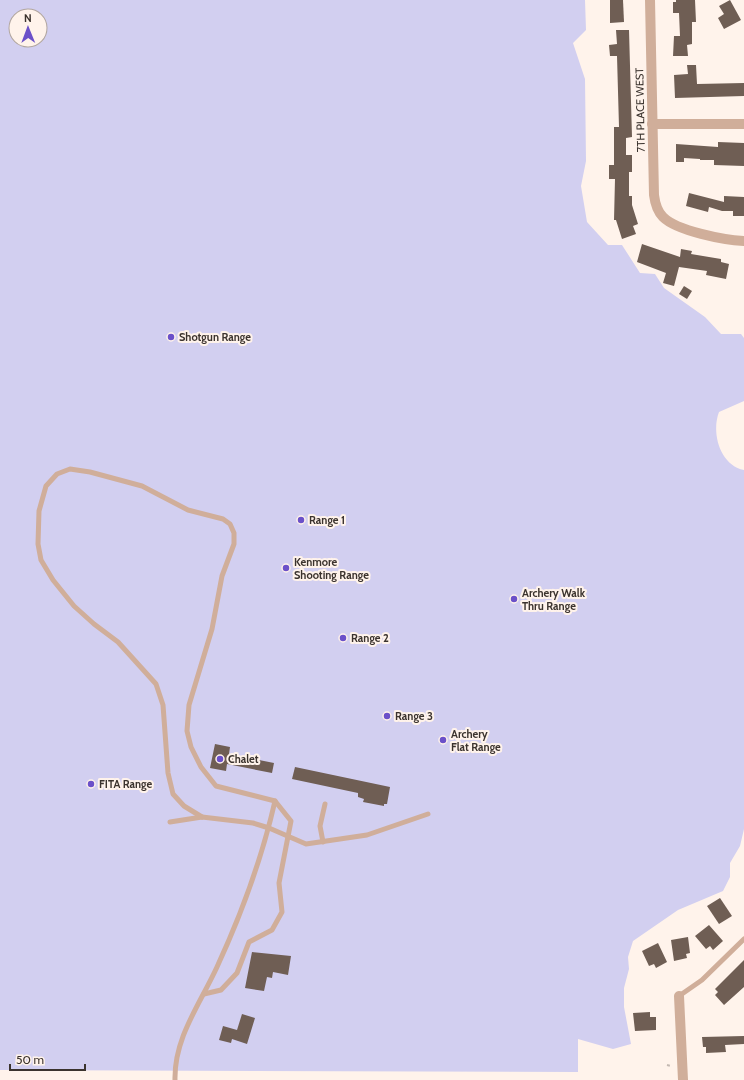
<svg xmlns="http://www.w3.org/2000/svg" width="744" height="1080" viewBox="0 0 744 1080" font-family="Cabin,sans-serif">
<rect width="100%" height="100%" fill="#fff3eb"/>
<path fill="#d2cff0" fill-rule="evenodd" d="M0,0H585L586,30L573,43L585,79L586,161L581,186L587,222L608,245H622L640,273L655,274L664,288L705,317L721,334H741L744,338V401L719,412C711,433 720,465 744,470V829L740,846L730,863V877L723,891L678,910L633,941L628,957L629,969L624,988V1007L631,1044L613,1049L578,1039V1072L0,1070ZM16,16H40V40H16Z"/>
<g fill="#6f5e54">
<polygon points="610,0 623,0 624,22 610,23"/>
<polygon points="676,0 695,0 696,22 692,22 692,44 687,45 688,56 673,56 674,36 680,36 679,13 673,13 673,2 676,2"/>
<polygon points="730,0 741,20 724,29 718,18 724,14 719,6"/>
<polygon points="616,30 629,30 632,137 626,138 626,155 632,155 632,172 629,172 629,196 632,196 632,205 638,224 633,226 636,234 622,239 616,220 614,220 615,179 609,179 609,165 614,165 614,127 619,127 617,56 610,56 609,45 617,44"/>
<polygon points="687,65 696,65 697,84 744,83 744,96 675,98 674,75 688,74"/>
<polygon points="718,142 744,143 744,166 714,165 714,160 700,160 700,159 684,158 684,162 676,162 676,144 718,147"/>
<polygon points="689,193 724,202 724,196 744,197 744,216 733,216 733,211 722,211 709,207 708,212 686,206"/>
<polygon points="642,244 680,257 681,249 692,251 691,254 721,259 721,262 729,264 726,279 706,275 707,271 679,267 674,286 663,283 666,273 637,262"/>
<polygon points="684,286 692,291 687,299 679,294"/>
<polygon points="215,744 230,747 229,754 274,763 272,773 227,764 226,771 210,768"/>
<polygon points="295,767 390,787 387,804 384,804 384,806 363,802 364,799 358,797 358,793 292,779"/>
<polygon points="720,898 732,916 719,924 707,906"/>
<polygon points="709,925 723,941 713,950 710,946 706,949 695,936"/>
<polygon points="688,937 690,953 686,954 687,958 674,961 671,940"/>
<polygon points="658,943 667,962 656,968 654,964 649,966 642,951"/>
<polygon points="252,952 291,956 288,975 273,972 272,978 267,977 264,991 245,988"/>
<polygon points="744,960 744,987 724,1005 715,995 718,992 715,989"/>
<polygon points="650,1012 650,1017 656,1017 656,1030 635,1031 633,1013"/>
<polygon points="242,1014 255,1018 247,1044 232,1039 231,1043 219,1040 223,1026 237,1030"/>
<polygon points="744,1036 744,1044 725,1045 726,1052 706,1053 706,1047 703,1047 702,1037"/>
</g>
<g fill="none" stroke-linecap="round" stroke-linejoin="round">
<polyline stroke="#c4b9b2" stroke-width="2" stroke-dasharray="3 3" stroke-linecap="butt" points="667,1065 671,1066"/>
<g stroke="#d0ae9a" stroke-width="5">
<polyline points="202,817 184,806 173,794 168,773 163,705 156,684 118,642 94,624 74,606 53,580 41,560 38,544 39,511 46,486 57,474 70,469 90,472 142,486 188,510 223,519 230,524 234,533 234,544 222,576 212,629 189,705 187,731 191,747 201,767 216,786 275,801 291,821 279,883 282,912 272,930 249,942 237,973 221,990 204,994"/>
<polyline points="170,822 202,817 253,823 269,828 306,844 367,835 428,814"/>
<polyline points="323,842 320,826 325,804"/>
<polyline points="679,996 702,980 744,939"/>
<path d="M175,1080C174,1038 200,1004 217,967C241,915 262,858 275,801"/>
</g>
<g stroke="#d0ae9a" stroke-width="10">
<path d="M650,0L654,195C655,203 657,211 663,217C677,231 724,240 744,241"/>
<polyline points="652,124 744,124"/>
<polyline points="679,996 683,1080"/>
</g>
</g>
<g fill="#6b50c9" stroke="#fff3eb" stroke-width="1.5">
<circle cx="171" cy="337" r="4"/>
<circle cx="301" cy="520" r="4"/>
<circle cx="286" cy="568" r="4"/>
<circle cx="514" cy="599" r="4"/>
<circle cx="343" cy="638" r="4"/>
<circle cx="387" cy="716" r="4"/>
<circle cx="443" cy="740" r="4"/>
<circle cx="220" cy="759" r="4"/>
<circle cx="91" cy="784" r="4"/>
</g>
<g text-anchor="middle" stroke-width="4" stroke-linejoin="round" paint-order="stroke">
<g font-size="11" fill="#3b332e" stroke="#fff3eb">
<text transform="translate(640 110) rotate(-91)" y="4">7TH PLACE WEST</text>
</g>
<g font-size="11" font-weight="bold" fill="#3b332e" stroke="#fff3eb" text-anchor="start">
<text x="179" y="341">Shotgun Range</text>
<text x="309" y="524">Range 1</text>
<text x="294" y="566">Kenmore<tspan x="294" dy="13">Shooting Range</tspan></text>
<text x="522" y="597">Archery Walk<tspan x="522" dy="13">Thru Range</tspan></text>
<text x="351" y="642">Range 2</text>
<text x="395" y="720">Range 3</text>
<text x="451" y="738">Archery<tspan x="451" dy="13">Flat Range</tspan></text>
<text x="228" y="763">Chalet</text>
<text x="99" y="788">FITA Range</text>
</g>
</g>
<g transform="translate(28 28) rotate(359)"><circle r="19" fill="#fff3eb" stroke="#b1a69f"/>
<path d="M0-3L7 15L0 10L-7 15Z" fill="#6b50c9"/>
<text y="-6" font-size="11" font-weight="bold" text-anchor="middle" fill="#3b332e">N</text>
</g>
<path d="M10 1064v6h75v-6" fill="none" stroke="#3b332e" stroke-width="2"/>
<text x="16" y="1064" font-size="12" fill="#3b332e" stroke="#fff3eb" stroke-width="3" paint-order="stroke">50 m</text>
</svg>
